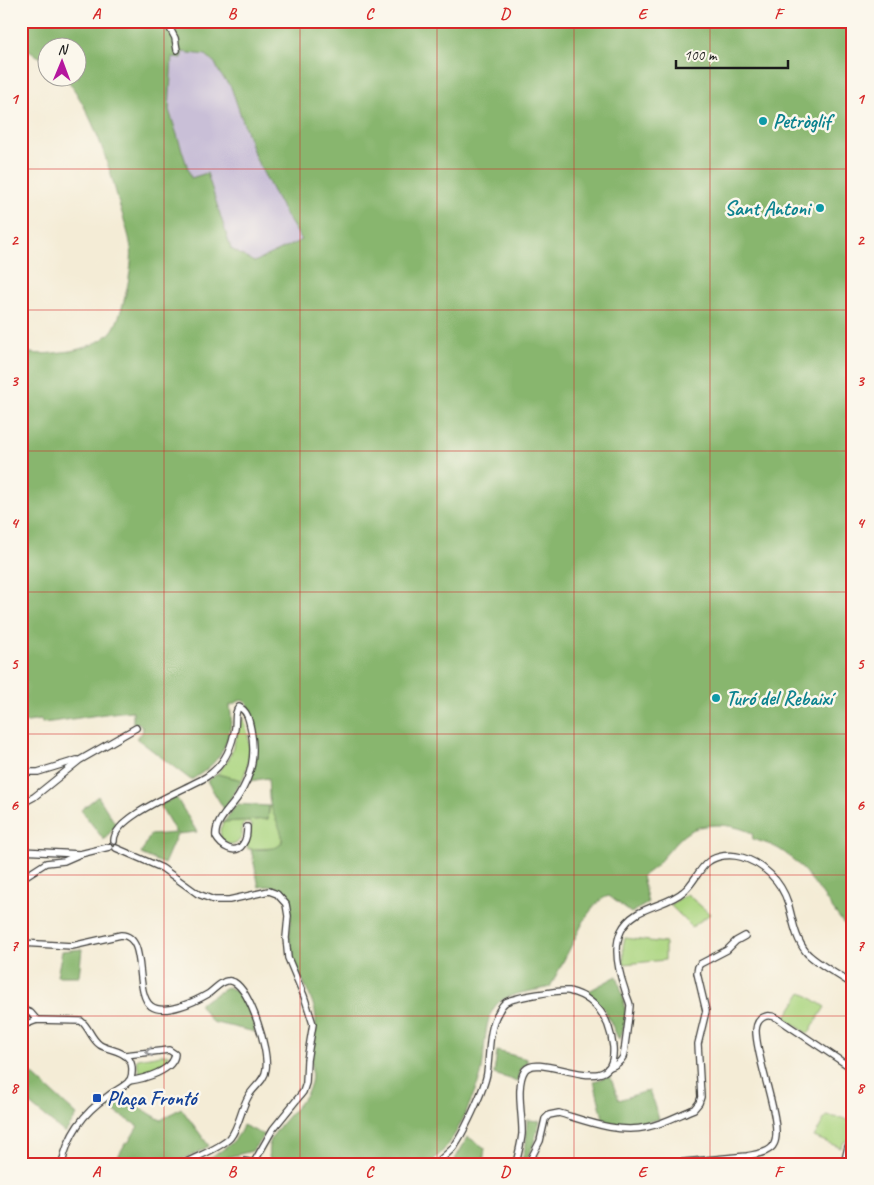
<svg xmlns="http://www.w3.org/2000/svg" width="874" height="1185" viewBox="0 0 874 1185" font-family="Caveat,sans-serif">
<rect width="100%" height="100%" fill="#fbf7ec"/>
<filter id="ink" filterUnits="userSpaceOnUse"><feTurbulence type="fractalNoise" baseFrequency=".02" numOctaves="2"/><feDisplacementMap in="SourceGraphic" scale="10" xChannelSelector="R" yChannelSelector="G"/><feConvolveMatrix kernelMatrix="1 2 1 2 8 2 1 2 1" color-interpolation-filters="sRGB"/></filter>
<filter id="wash" filterUnits="userSpaceOnUse"><feTurbulence type="fractalNoise" baseFrequency=".0096" numOctaves="4" result="noise"/><feDisplacementMap in="SourceGraphic" scale="20" xChannelSelector="R" yChannelSelector="G"/><feGaussianBlur stdDeviation="1.12" result="paint"/><feColorMatrix in="noise" values="0 0 0 0 0 0 0 0 0 0 0 0 0 0 0 0 0 1.4 0 .05"/><feComposite in="paint" operator="in"/></filter>
<g filter="url(#wash)">
<rect width="100%" height="100%" fill="#f4ecd6"/>
<polygon fill="#c9bfd7" points="182,52 206,55 215,63 220,74 231,87 256,159 285,214 302,240 254,262 231,249 207,174 191,178 169,110 172,57"/>
<g fill="#abd580" stroke="#64784e">
<path d="M243,717C251,739 252,759 242,780L217,774L229,759Z"/>
<path d="M270,805C277,815 289,839 277,848L248,849L247,843L252,825L249,823H245L242,826V837L236,844H228L221,838L220,829L224,822L268,819Z"/>
<polygon points="687,894 710,914 692,927 670,905"/>
<polygon points="625,938 665,943 665,960 624,964 623,946"/>
<polygon points="802,992 825,1007 808,1034 785,1018"/>
<path d="M167,1054L169,1057C163,1065 152,1070 143,1075L140,1074L136,1061L138,1059Z"/>
<polygon points="826,1116 842,1118 853,1122 852,1141 848,1140 844,1142 841,1148 814,1137"/>
</g>
<g fill="#88b66e" stroke="#526945" fill-rule="evenodd">
<path d="M21,21H853V937L851,932C827,906 810,868 779,849C771,844 761,842 753,839L752,833C742,828 728,825 717,825C685,826 680,839 660,861C655,868 648,872 642,876L648,903L631,913L609,896C599,898 592,909 586,917L550,987C535,991 517,992 504,999C479,1011 488,1058 479,1081C466,1112 456,1143 429,1164L272,1163C255,1136 303,1110 310,1086C313,1078 311,1068 312,1060C313,1039 320,1025 313,1004C306,983 292,966 290,943C288,919 302,880 259,887L251,849C302,852 277,831 270,803C268,795 269,786 268,778L250,781C262,752 255,733 248,704C240,696 238,704 230,705C230,710 232,716 231,721C228,750 215,766 191,780L136,738L142,733L143,728L139,723H133V711C102,713 73,720 42,723L41,720L21,723V351C38,356 53,353 70,351C83,349 102,342 111,332C122,320 134,264 131,248C129,234 124,220 120,207C108,162 94,115 66,78H78V48H48L47,61L21,47ZM182,52L206,55L215,63L220,74L231,87L256,159L285,214L302,240L254,262L231,249L207,173L191,178L169,110L172,57L182,58Z"/>
<polygon points="217,774 242,780 224,809 207,781"/>
<polygon points="98,796 116,825 104,840 81,810"/>
<polygon points="176,797 197,832 177,834 164,864 141,854 150,835 176,833 160,805"/>
<polygon points="237,804 269,806 268,819 224,822"/>
<polygon points="82,949 79,976 57,976 62,951"/>
<path d="M617,976C624,1000 630,1013 620,1039L618,1038L605,1010L587,992Z"/>
<polygon points="228,987 235,990 252,1016 255,1032 212,1022 199,1004"/>
<polygon points="497,1051 527,1059 527,1062 520,1069 517,1081 494,1074"/>
<polygon points="21,1064 77,1115 65,1133 21,1097"/>
<polygon points="610,1076 619,1100 649,1090 659,1119 633,1125 604,1122 594,1081"/>
<polygon points="121,1094 130,1102 161,1120 181,1108 209,1146 195,1154 171,1164 123,1164 116,1160 126,1142 128,1143 138,1126 104,1105"/>
<polygon points="527,1120 540,1121 533,1146 524,1164 521,1164 526,1144"/>
<path d="M243,1125L264,1135L252,1151L201,1164C217,1152 237,1145 243,1125Z"/>
<polygon points="468,1137 485,1148 483,1164 463,1164 455,1159"/>
</g>
</g>
<g filter="url(#ink)">
<g fill="none" stroke-linecap="round" stroke-linejoin="round">
<g stroke="#3c3b38" stroke-width="8">
<g id="minor">
<polyline points="166,21 175,38 177,50"/>
<polyline points="21,772 38,772 77,760"/>
<polyline points="21,804 34,797 80,760 136,728"/>
<path d="M114,841C113,816 187,789 206,777C223,766 232,748 235,728C236,721 234,712 239,707C248,711 249,721 251,730C256,755 252,775 238,797C230,809 214,822 216,837C221,846 235,856 243,844C247,839 247,833 247,827"/>
<polyline points="116,848 162,868 198,894 214,900 229,900 269,891 277,894 286,904 288,916 286,938 288,958 304,996 313,1024 307,1060 306,1083 303,1092 273,1129 253,1164"/>
<polyline points="21,851 80,854"/>
<polyline points="21,879 46,863 64,861 80,854 109,847"/>
<path d="M21,943L72,946L121,935C149,936 133,992 151,1006C165,1016 196,1001 208,994C214,990 220,982 227,981C230,980 232,981 234,982C251,992 269,1050 266,1069C265,1081 253,1087 248,1097C241,1109 239,1127 230,1138C219,1149 197,1156 183,1164"/>
<polyline points="21,1009 31,1013 37,1020"/>
<path d="M21,1026L37,1020L81,1021C89,1027 91,1039 100,1045C108,1050 121,1050 128,1058C133,1063 133,1074 130,1080C126,1086 114,1091 108,1096C83,1113 68,1134 62,1164"/>
<path d="M125,1055L169,1050L175,1054C174,1071 143,1079 129,1081"/>
<path d="M608,1068C614,1066 620,1063 623,1057C624,1055 630,1008 630,1005C629,1000 626,995 625,990C619,973 613,948 621,931C634,905 665,908 684,891C694,883 698,870 708,862C717,855 731,854 741,857C763,863 781,881 788,903C793,920 795,938 806,952C814,962 841,976 853,985"/>
<polyline points="219,1164 244,1161 260,1164"/>
<path d="M435,1164C441,1159 447,1154 452,1149C462,1137 485,1088 487,1073C490,1054 488,1028 499,1011C501,1007 503,1004 506,1002C515,997 559,990 569,991C577,993 584,996 590,1001C605,1012 611,1028 613,1047C617,1105 540,1050 525,1070C515,1085 523,1117 522,1134C521,1144 518,1154 516,1164"/>
<path d="M528,1164L540,1141L545,1119L549,1115L559,1113C586,1121 618,1134 647,1127C663,1124 679,1115 694,1109L699,1103L701,1097L698,1044L706,1011L697,973L698,967L700,964L727,950L736,941L745,936"/>
<path d="M663,1164L747,1156C756,1154 770,1153 774,1144C784,1125 755,1057 756,1030C757,1017 767,1013 777,1018L853,1069"/>
<polyline points="844,1164 848,1147"/>
</g>
</g>
<use href="#minor" stroke="#fff" stroke-width="5.5"/>
</g>
<defs><path id="oneway-chevron" d="M-2-3.5L2.5 0L-2 3.5" fill="none" stroke-width="1.6" stroke-linecap="round" stroke-linejoin="round" transform="scale(1.25)"/></defs>
<use stroke="#999" href="#oneway-chevron" transform="translate(149 1052) rotate(174)"/>
</g>
<path fill="none" stroke="#d62828" stroke-width="1" stroke-opacity="0.55" d="M164,21V1164M300,21V1164M437,21V1164M574,21V1164M710,21V1164M21,169H853M21,310H853M21,451H853M21,592H853M21,734H853M21,875H853M21,1016H853"/>
<g fill="#0f9aa8" stroke="#fbf7ec" stroke-width="2">
<circle cx="763" cy="121" r="5"/>
<circle cx="820" cy="208" r="5"/>
<circle cx="716" cy="698" r="5"/>
</g>
<rect fill="#1a4fb4" stroke="#fbf7ec" stroke-width="2" x="92" y="1093" width="10" height="10" rx="2.5"/>
<g text-anchor="middle" stroke-width="5" stroke-linejoin="round" paint-order="stroke">
<g font-size="20" font-weight="bold" fill="#0d838f" stroke="#fbf7ec" text-anchor="start">
<text x="773" y="128">Petròglif</text>
<text x="810" y="215" text-anchor="end">Sant Antoni</text>
<text x="726" y="705">Turó del Rebaixí</text>
</g>
<g font-size="20" font-weight="bold" fill="#164399" stroke="#fbf7ec" text-anchor="start">
<text x="107" y="1105">Plaça Frontó</text>
</g>
</g>
<rect width="874" height="1185" fill="none" stroke="#fbf7ec" stroke-width="55"/>
<g transform="translate(62 62) rotate(1)"><circle r="24" fill="#fbf7ec" stroke="#a29f99"/>
<path d="M0-4L9 19L0 12L-9 19Z" fill="#b5179e"/>
<text y="-8" font-size="14" font-weight="bold" text-anchor="middle" fill="#1c1c1c">N</text>
</g>
<path d="M676 60v8h112v-8" fill="none" stroke="#1c1c1c" stroke-width="2.5"/>
<text x="684" y="60" font-size="15" fill="#1c1c1c" stroke="#fbf7ec" stroke-width="4" paint-order="stroke">100 m</text>
<rect x="28" y="28" width="818" height="1130" fill="none" stroke="#d62828" stroke-width="2"/>
<g font-size="16" text-anchor="middle" font-weight="bold" fill="#d62828">
<text x="96" y="19">A</text>
<text x="232" y="19">B</text>
<text x="369" y="19">C</text>
<text x="505" y="19">D</text>
<text x="642" y="19">E</text>
<text x="778" y="19">F</text>
<text x="14" y="104">1</text>
<text x="860" y="104">1</text>
<text x="14" y="245">2</text>
<text x="860" y="245">2</text>
<text x="14" y="386">3</text>
<text x="860" y="386">3</text>
<text x="14" y="528">4</text>
<text x="860" y="528">4</text>
<text x="14" y="669">5</text>
<text x="860" y="669">5</text>
<text x="14" y="810">6</text>
<text x="860" y="810">6</text>
<text x="14" y="951">7</text>
<text x="860" y="951">7</text>
<text x="14" y="1093">8</text>
<text x="860" y="1093">8</text>
<text x="96" y="1177">A</text>
<text x="232" y="1177">B</text>
<text x="369" y="1177">C</text>
<text x="505" y="1177">D</text>
<text x="642" y="1177">E</text>
<text x="778" y="1177">F</text>
</g>
</svg>
